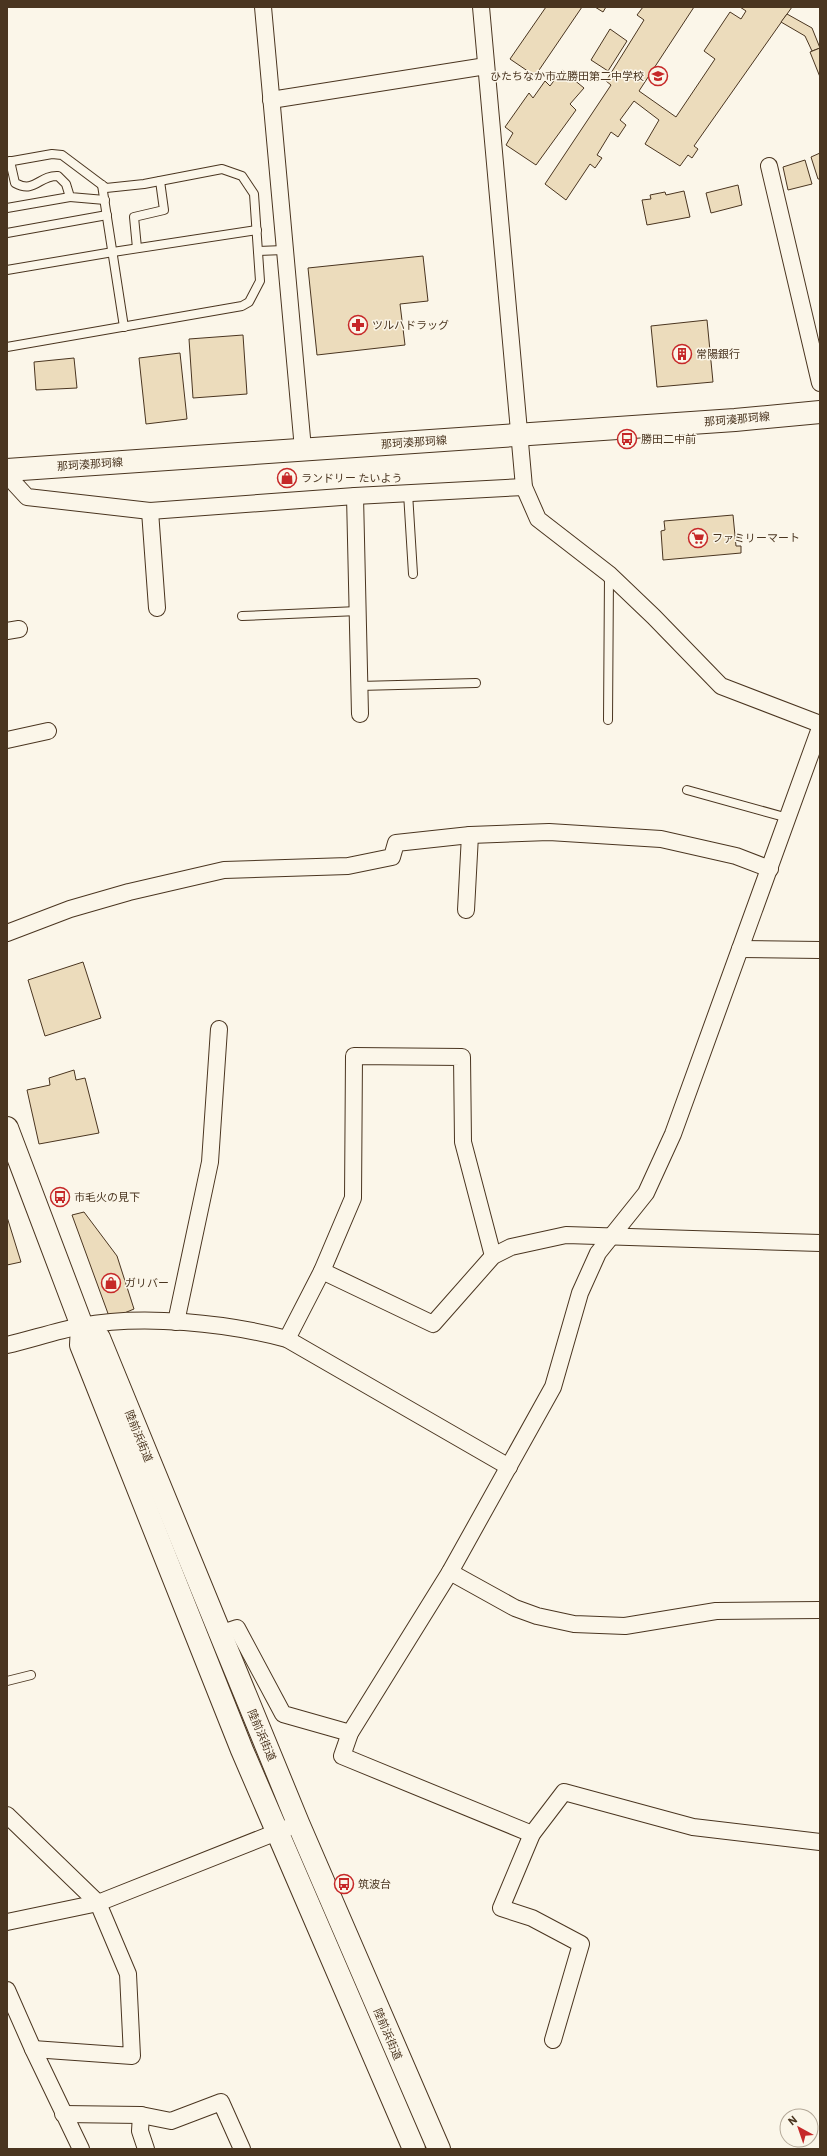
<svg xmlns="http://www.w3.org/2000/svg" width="827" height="2156" viewBox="0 0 827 2156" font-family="'IBM Plex Sans','Noto Sans JP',sans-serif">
<rect width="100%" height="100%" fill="#fbf6e9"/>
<g fill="#ecdcbc" stroke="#4a3520">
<polygon points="546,7 582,7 535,76 510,59"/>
<polygon points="595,7 606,7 603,12"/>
<polygon points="643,7 694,7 639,91 676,117 715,59 704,51 730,12 741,19 746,11 740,7 792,7 694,146 698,149 692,158 688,155 680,166 645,144 659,120 634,101 620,120 626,125 618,137 611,132 597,155 602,158 595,168 590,164 566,200 545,184 611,85 606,81 644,20 637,15"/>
<polygon points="787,14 812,28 820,48 812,51 805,36 781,22"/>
<polygon points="610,29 627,41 608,71 591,60"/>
<polygon points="820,48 820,77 810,52"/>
<polygon points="562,70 584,88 570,104 576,110 536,165 506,145 513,133 505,127 529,93 533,98 545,81 550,86"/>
<polygon points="820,153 820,179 818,179 811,157"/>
<polygon points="805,160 812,184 788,190 783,167"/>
<polygon points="738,185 742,205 711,213 706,193"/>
<polygon points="684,191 690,217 647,225 642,200 651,199 650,195 665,192 666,195"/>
<polygon points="423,256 428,301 400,304 405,345 317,355 308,268"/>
<polygon points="707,320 713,382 657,387 651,326"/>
<polygon points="243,335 247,394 193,398 189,339"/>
<polygon points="180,353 187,419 146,424 139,358"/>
<polygon points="74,358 77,388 36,390 34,362"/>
<polygon points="733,515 736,546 741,546 741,553 663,560 661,531 665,530 664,521"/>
<polygon points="83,962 101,1018 45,1036 28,980"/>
<polygon points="74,1070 76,1080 85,1078 99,1133 39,1144 27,1090 50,1085 49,1078"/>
<polygon points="84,1212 117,1256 134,1309 110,1319 72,1215"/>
<polygon points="7,1217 21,1262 7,1265"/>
</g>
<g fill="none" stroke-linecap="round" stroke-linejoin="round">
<g stroke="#4a3520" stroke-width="10">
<g id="service">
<path d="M10,161L15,183C35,194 39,175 58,176L66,184L70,197L105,200"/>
<polyline points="7,162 52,154 62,155 106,188 144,184 222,169 242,176 254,194 260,281 249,302 242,306 7,347"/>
<polyline points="102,185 124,327"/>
<polyline points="7,208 70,197"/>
<polyline points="7,233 107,215"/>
<polyline points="137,248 134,217 164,210 160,181"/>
<polyline points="258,251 284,250"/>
<polyline points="7,270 113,252 257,230"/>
<polyline points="408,493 413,574"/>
<polyline points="242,616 358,611"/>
<polyline points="359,686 476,683"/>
<polyline points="608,720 609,575"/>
<polyline points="687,790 788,818"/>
<polyline points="7,1681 31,1675"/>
</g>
</g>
<g stroke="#4a3520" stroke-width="18">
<g id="minor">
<polyline points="263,7 303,449"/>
<polyline points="481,7 524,487 538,519 609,574 654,617 721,686 820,724"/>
<polyline points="271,100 486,66"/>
<polyline points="769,166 820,383"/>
<polyline points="10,470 15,484 27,497 150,511 355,496 524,487"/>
<polyline points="355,496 360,714"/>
<polyline points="150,511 157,608"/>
<polyline points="7,631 19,629"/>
<polyline points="7,740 48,731"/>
<polyline points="466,910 470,835"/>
<polyline points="7,933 70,909 129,892 224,870 348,866 392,857 396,843 470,835 549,832 661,839 736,856 770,869"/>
<polyline points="740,949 820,950"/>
<polyline points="322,1271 433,1324 493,1256 511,1247 566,1235 820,1243"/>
<polyline points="176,1322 210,1162 219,1029"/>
<polyline points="287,1339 322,1271 353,1198 354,1056 462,1057 463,1142 493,1256"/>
<path d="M7,1345C32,1339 56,1331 81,1326C142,1314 227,1323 287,1339L509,1467"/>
<polyline points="450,1572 515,1608 537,1616 574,1624 625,1626 716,1611 820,1610"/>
<polyline points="219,1634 237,1628 283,1714 350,1733"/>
<polyline points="7,1815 98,1903 128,1974 132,2056 33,2049"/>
<polyline points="532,1834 342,1756 350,1733 450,1572 553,1387 580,1293 598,1253 646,1193 673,1134 820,728"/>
<polyline points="7,1922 98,1903 287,1828"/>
<polyline points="7,1990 33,2049 81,2149"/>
<polyline points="553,2040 581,1944 532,1918 501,1908 532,1834 564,1792 693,1827 820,1842"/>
<polyline points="63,2114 141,2115 171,2121 221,2102 242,2149"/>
<polyline points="141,2115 140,2131 146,2149"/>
</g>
</g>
<g stroke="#4a3520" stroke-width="24">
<polyline id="primary" points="7,470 735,420 820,412"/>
</g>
<g stroke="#4a3520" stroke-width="24">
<g id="trunk">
<polyline points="7,1128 82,1326 81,1345 242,1750 414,2149"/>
<polyline points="82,1326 99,1338 298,1823 439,2149"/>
</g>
</g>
<use href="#service" stroke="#fbf6e9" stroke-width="8"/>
<use href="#minor" stroke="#fbf6e9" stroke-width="16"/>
<use href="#primary" stroke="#fbf6e9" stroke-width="22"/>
<use href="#trunk" stroke="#fbf6e9" stroke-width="22"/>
</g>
<defs>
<g id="school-ring" transform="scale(1)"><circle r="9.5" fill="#fbf6e9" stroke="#c62828" stroke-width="1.5"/><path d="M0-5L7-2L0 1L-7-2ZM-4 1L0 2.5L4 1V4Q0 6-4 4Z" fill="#c62828"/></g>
<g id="pharmacy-ring" transform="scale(1)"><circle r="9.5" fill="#fbf6e9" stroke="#c62828" stroke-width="1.5"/><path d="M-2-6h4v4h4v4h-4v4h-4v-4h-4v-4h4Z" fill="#c62828"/></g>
<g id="building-ring" transform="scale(1)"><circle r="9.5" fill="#fbf6e9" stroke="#c62828" stroke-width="1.5"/><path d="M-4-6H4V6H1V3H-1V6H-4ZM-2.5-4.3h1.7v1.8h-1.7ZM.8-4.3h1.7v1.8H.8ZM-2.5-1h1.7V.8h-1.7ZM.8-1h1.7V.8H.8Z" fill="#c62828"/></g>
<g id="bus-ring" transform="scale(1)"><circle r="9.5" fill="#fbf6e9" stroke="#c62828" stroke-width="1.5"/><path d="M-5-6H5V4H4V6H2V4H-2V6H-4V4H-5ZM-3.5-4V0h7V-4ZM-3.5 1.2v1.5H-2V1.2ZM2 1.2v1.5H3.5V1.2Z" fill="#c62828"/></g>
<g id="shop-ring" transform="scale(1)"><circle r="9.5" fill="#fbf6e9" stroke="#c62828" stroke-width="1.5"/><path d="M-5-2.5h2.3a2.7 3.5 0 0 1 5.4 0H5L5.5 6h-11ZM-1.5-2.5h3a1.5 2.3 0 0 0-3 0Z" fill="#c62828"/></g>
<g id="supermarket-ring" transform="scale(1)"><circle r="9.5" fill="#fbf6e9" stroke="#c62828" stroke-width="1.5"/><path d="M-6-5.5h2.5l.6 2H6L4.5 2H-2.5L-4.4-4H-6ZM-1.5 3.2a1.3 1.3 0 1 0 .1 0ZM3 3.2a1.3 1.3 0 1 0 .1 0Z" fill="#c62828"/></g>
</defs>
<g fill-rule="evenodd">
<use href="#school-ring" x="658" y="76"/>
<use href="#pharmacy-ring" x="358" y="325"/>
<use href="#building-ring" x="682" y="354"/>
<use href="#bus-ring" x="627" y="439"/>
<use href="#shop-ring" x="287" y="478"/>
<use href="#supermarket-ring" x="698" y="538"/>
<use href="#bus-ring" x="60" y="1197"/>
<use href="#shop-ring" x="111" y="1283"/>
<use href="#bus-ring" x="344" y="1884"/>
</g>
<g text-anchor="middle" stroke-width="3" stroke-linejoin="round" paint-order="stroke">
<g font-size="11" fill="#4a3520" stroke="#fbf6e9" text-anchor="start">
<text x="644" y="80" text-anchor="end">ひたちなか市立勝田第二中学校</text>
<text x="372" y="329">ツルハドラッグ</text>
<text x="696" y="358">常陽銀行</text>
<text x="641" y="443">勝田二中前</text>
<text x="301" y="482">ランドリー たいよう</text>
<text x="712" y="542">ファミリーマート</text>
<text x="74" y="1201">市毛火の見下</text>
<text x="125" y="1287">ガリバー</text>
<text x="358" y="1888">筑波台</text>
</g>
<g font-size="11" fill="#4a3520" stroke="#fbf6e9">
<text transform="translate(737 419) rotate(-5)" y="4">那珂湊那珂線</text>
<text transform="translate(414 442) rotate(-4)" y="4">那珂湊那珂線</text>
<text transform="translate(90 464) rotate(-4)" y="4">那珂湊那珂線</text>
<text transform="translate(139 1436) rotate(68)" y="4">陸前浜街道</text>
<text transform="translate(262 1735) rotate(67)" y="4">陸前浜街道</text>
<text transform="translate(388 2034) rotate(67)" y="4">陸前浜街道</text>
</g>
</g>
<rect width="827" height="2156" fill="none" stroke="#4a3520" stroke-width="16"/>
<g transform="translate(799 2128) rotate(320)"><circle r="19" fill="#fbf6e9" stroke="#b4a999"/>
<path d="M0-3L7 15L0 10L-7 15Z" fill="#c62828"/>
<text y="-6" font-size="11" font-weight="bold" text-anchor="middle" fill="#4a3520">N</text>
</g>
</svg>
